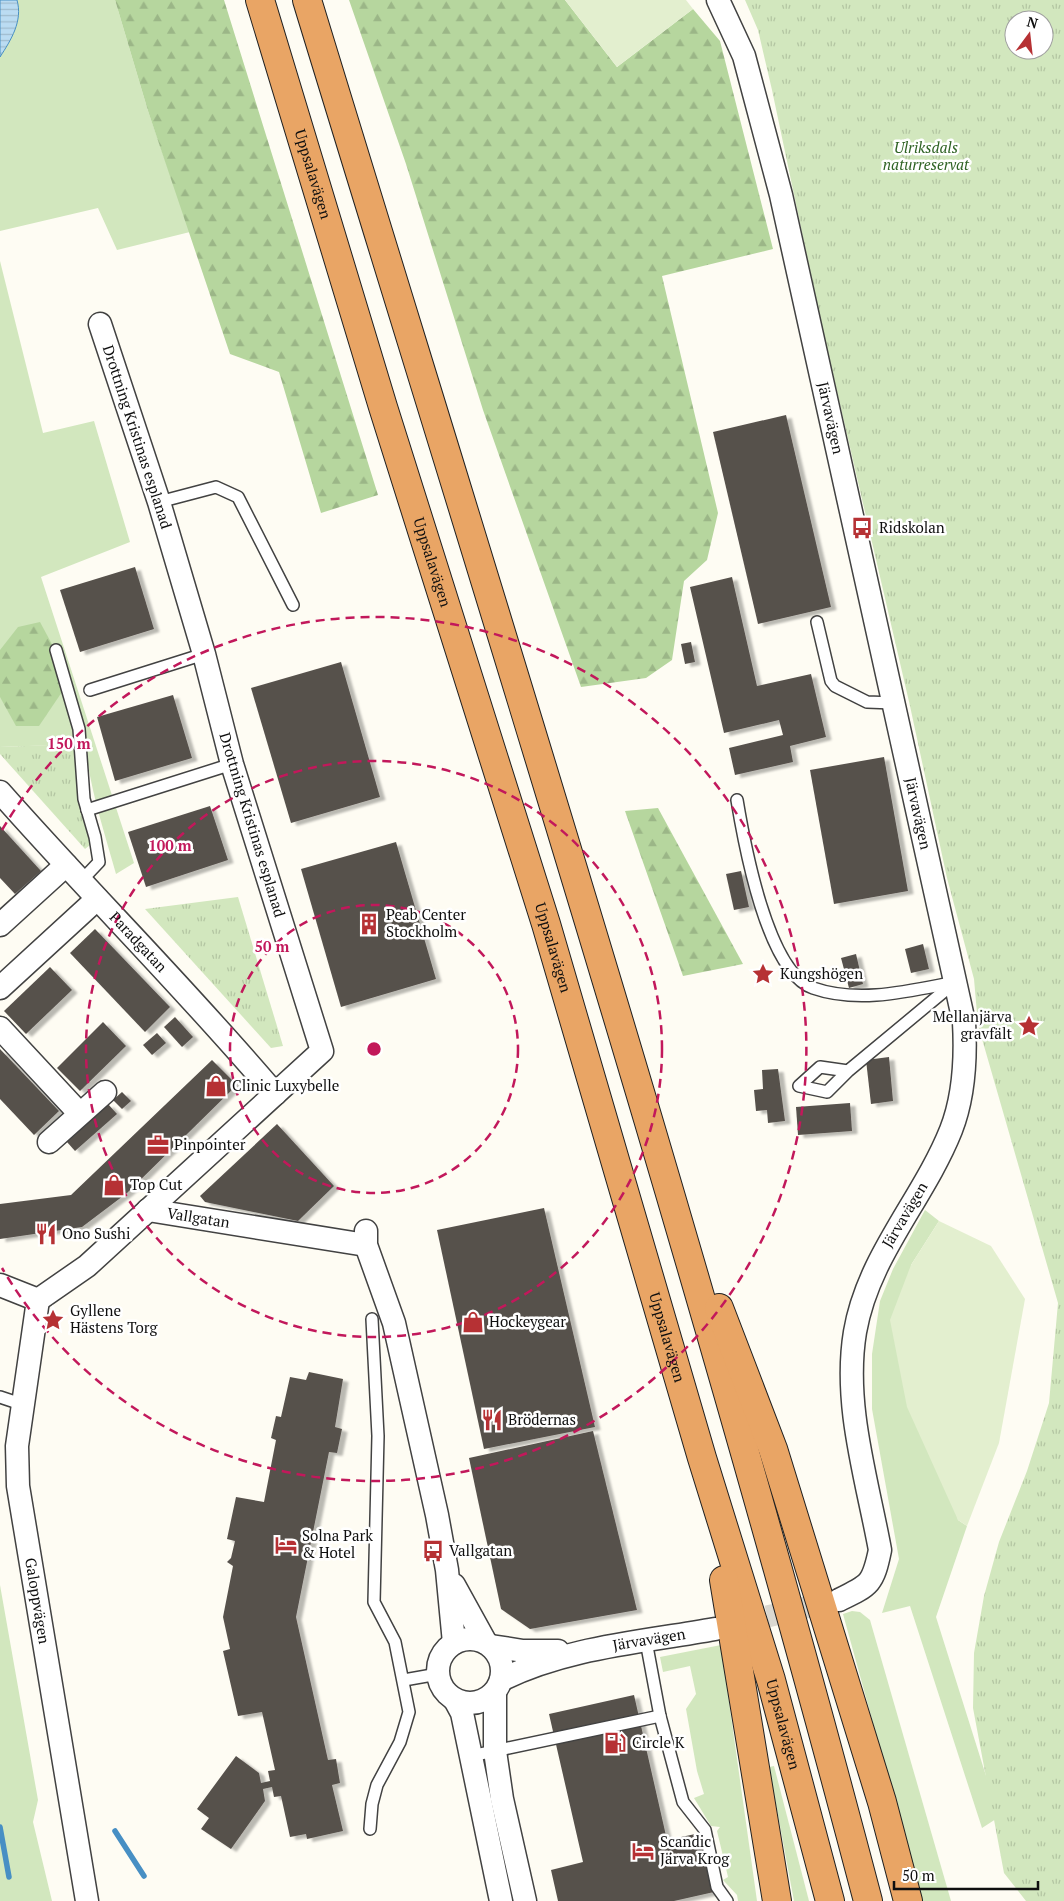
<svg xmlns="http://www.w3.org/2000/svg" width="1064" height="1901" viewBox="0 0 1064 1901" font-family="'PT Serif',serif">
<defs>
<pattern id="forest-firs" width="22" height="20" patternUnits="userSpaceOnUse" patternTransform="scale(1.25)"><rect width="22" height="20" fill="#b6d69e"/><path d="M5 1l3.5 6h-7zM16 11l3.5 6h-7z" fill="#9bb687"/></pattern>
<pattern id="park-tufts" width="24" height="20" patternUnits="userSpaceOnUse" patternTransform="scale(1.25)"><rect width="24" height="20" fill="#d2e7be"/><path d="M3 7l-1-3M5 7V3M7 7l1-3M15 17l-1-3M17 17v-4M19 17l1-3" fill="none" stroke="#b3c5a2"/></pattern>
<pattern id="water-rules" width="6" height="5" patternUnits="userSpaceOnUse" patternTransform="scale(1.25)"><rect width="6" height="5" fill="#bbdcf2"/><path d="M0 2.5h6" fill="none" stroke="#a0bcce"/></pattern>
<filter id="shadow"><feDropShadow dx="5.5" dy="3" stdDeviation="1" flood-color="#0004"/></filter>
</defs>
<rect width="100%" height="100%" fill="#fefcf3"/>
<g fill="#d2e7be">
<polygon points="0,0 115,0 148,111 190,232 117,250 98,208 0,231"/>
<path d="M0,261L43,433L94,421L130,542L41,577L134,863L116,874C104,831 90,789 85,744L0,747Z"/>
<polygon points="925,1210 939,1221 911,1265 958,1520 967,1526 936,1617 999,1817 982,1828 910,1606 882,1613 899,1559 872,1409 872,1354 880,1301 893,1269"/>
<polygon points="0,1585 38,1800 33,1822 52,1901 0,1901"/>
<polygon points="852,1611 860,1612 870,1620 951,1901 922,1901 843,1614"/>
<polygon points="721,1645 757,1901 738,1901 737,1895 723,1880 728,1877 717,1831 720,1827 711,1826 694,1798 704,1794 697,1771 686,1709 696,1694 690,1666 663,1672 660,1657"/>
<polygon points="774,1766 809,1901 794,1901 769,1767"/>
</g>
<g fill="url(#forest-firs)">
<polygon points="115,0 224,0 378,495 321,513 279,372 230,354 148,111"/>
<polygon points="349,0 565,0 617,67 693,9 720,41 773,249 662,276 718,513 707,560 684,581 672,660 646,678 581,687 483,410 406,164"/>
<polygon points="40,622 54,648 64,689 39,726 16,726 0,697 0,650 18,627"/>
<polygon points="658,808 743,964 683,976 625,811"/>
</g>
<g fill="url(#park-tufts)" fill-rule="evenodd">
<path d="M745,0H1064V1901H1026L1004,1873L973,1708L974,1653L984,1596L999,1542L1027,1471L1049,1403L1058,1303L978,1025L974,979L947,878L910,706L820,318L772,90L758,30ZM1014,20H1044V50H1014Z"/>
<polygon points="75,744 90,845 85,849 0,754 0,747"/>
<polygon points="238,897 283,1046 271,1048 145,909"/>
</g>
<g fill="#e3efcf">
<polygon points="565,0 686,0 693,9 617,67"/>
<polygon points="939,1221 991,1246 1025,1299 999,1443 967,1526 958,1520 907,1407 890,1320 911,1265"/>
</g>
<path fill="url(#water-rules)" stroke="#478fc4" d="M0,0H17C23,21 11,40 0,57Z"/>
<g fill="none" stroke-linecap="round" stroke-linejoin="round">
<g stroke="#478fc4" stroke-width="5.5">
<polyline points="0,1827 9,1877"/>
<polyline points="115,1831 144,1876"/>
</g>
</g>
<g fill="#57514c" filter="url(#shadow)">
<polygon points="786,415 831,607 758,624 713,432"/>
<polygon points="135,567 154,629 80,652 60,590"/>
<polygon points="732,577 757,686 811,674 826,737 790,746 793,762 735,775 729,748 783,735 779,720 724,733 690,587"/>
<polygon points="691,642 695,662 685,664 681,644"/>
<polygon points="341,662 380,797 291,823 251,688"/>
<polygon points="173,695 192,758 115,781 97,717"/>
<polygon points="884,757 908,891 834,904 810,770"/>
<polygon points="210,806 228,860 146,887 128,832"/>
<polygon points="0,826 41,871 15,894 0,878"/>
<polygon points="396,842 436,979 341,1007 301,869"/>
<polygon points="741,871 749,907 734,910 726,874"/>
<polygon points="95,929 170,1007 145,1032 70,953"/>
<polygon points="923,944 929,969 911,973 905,949"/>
<polygon points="856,954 863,984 849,988 841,958"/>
<polygon points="50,967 72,990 26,1034 4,1011"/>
<polygon points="175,1017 193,1037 182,1047 164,1027"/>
<polygon points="103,1022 126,1046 80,1091 57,1068"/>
<polygon points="157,1033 166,1043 152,1055 143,1045"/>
<polygon points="0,1049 59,1111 34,1135 0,1099"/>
<polygon points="889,1057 893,1101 871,1104 866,1060"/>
<polygon points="212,1060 237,1085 127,1193 82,1227 0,1239 0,1204 71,1195"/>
<polygon points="778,1069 785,1121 768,1123 767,1110 756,1111 754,1090 763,1089 762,1070"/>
<polygon points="122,1092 131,1101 122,1109 113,1100"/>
<polygon points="850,1103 852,1131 798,1135 796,1107"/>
<polygon points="108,1104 117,1114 75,1151 67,1142"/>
<polygon points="277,1124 334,1186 298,1221 205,1202 200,1196"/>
<polygon points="544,1208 595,1427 484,1449 437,1230"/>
<polygon points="309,1372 343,1379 335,1427 342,1429 337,1453 329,1452 296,1617 328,1760 336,1759 340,1783 332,1785 343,1831 307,1839 306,1834 290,1837 281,1796 274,1797 272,1787 263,1789 265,1801 231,1849 201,1829 209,1818 197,1809 236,1756 259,1773 261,1783 270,1781 268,1771 275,1770 262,1712 238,1716 223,1651 230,1649 223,1617 233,1566 227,1562 231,1558 235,1541 227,1539 236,1497 264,1502 276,1440 271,1438 276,1416 281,1417 290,1377 306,1380"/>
<polygon points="593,1431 637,1610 530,1629 501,1609 469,1458"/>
<polygon points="634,1695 667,1840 700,1833 714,1892 674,1901 558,1901 551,1870 583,1862 549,1714"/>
</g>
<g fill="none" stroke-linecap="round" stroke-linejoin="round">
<polyline stroke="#dad8d1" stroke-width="22" stroke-dasharray="22 11" stroke-linecap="butt" points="735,1624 838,1600"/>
<g stroke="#424242" stroke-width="14">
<g id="lane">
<polyline points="159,502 216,487 238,497 293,605"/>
<polyline points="817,622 831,681 835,686 867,702 894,703"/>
<polyline points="56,650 79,729 84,799 95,837 99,862 81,881"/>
<polyline points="90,690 204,654"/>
<path d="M737,800C744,842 767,972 813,988C859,1004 909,991 956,982"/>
<polyline points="87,810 232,764"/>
<polyline points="848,1071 827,1092 799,1086 820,1067 848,1071 954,983"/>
<polyline points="0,1397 24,1405"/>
<polyline points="646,1641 660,1716 683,1802 705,1830 717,1887 727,1901"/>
<polyline points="404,1680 438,1674"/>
<polyline points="471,1756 660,1716"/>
<polyline points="370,1829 372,1804 377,1785 400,1742 409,1712 395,1642 374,1602 378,1436 372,1319"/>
</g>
</g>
<g stroke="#424242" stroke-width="25">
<g id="street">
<path id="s1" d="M718,0L744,56L781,195L964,1022C966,1057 964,1097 951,1130C923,1200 868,1256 855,1332C843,1404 867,1479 880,1550C873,1584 870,1585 839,1600"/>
<path id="s2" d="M0,792C90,894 187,990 275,1094"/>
<polyline points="0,925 66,865"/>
<polyline points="0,988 97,899"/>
<polyline points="0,1028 80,1114"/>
<polyline points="49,1142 105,1092"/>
<path id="s3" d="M148,1210L366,1245"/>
<polyline points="366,1231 366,1245 394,1323 437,1515 447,1570 454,1643"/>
<polyline points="0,1285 38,1300"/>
<polyline points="38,1300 87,1266 322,1051 232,764 204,654 159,502 100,324"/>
<path id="s4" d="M38,1300L17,1446L18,1486L87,1901"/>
<polyline points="454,1585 486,1643"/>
<circle cx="470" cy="1671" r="32"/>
<polyline points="491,1646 523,1651 558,1651"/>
<path id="s5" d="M501,1680C567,1647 644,1642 715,1629"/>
<polyline points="495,1692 495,1751 502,1799 525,1901"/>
<polyline points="455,1700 462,1713 501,1901"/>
</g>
</g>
<g stroke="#202020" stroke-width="30">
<g id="highway">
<path id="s6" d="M260,0L383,407L546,924L702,1458L771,1680L830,1901"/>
<path d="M307,0C500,632 700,1262 868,1901"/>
<polyline points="719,1308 773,1449 882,1802 908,1901"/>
<polyline points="724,1580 777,1901"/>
</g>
</g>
<use href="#lane" stroke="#fff" stroke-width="11"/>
<use href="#street" stroke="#fff" stroke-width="22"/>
<use href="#highway" stroke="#e9a565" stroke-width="28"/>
</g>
<g fill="none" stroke="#c2185b" stroke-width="2.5" stroke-dasharray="9 6">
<circle cx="374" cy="1049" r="144"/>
<circle cx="374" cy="1049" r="288"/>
<path d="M2 830A432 432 0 1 1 2 1268"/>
</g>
<defs>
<g id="bus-bare" transform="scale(1.725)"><path d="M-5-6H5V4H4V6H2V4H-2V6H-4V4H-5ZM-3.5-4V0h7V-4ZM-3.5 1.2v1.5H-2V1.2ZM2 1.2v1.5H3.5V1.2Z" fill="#b63134" stroke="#fff" stroke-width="2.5" paint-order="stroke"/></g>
<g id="building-bare" transform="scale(1.725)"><path d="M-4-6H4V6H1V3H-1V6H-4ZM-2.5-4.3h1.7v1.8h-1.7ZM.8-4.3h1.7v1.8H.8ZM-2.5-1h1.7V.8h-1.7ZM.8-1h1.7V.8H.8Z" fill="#b63134" stroke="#fff" stroke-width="2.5" paint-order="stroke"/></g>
<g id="sight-bare" transform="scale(1.725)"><path d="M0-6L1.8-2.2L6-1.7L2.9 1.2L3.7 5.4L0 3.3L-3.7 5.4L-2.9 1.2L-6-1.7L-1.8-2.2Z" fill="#b63134" stroke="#fff" stroke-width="2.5" paint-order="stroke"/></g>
<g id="shop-bare" transform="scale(1.725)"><path d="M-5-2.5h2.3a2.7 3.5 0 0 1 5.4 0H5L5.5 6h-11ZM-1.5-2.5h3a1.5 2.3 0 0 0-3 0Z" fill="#b63134" stroke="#fff" stroke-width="2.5" paint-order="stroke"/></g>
<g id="office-bare" transform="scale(1.725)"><path d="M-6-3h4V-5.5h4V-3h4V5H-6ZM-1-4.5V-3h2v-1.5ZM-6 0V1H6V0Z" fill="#b63134" stroke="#fff" stroke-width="2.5" paint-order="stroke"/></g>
<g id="restaurant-bare" transform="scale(1.725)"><path d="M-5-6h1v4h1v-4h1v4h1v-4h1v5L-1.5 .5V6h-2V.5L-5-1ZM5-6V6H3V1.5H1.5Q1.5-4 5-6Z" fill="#b63134" stroke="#fff" stroke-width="2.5" paint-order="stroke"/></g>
<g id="hotel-bare" transform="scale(1.725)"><path d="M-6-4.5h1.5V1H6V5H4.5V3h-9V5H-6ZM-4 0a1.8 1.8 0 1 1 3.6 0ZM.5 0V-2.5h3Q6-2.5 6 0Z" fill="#b63134" stroke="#fff" stroke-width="2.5" paint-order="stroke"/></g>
<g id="fuel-bare" transform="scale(1.725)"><path d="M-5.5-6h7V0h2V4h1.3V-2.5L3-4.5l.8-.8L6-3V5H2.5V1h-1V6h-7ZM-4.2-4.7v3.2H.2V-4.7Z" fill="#b63134" stroke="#fff" stroke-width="2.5" paint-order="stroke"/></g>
</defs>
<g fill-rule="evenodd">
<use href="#bus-bare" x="862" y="528"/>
<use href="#building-bare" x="369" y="924"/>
<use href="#sight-bare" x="763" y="974"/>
<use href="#sight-bare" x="1029" y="1026"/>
<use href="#shop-bare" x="216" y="1086"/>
<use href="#office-bare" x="158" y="1145"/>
<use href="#shop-bare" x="114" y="1185"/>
<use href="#restaurant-bare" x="46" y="1234"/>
<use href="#sight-bare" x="53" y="1320"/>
<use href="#shop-bare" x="473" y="1322"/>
<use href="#restaurant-bare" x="492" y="1420"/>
<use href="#hotel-bare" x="286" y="1545"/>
<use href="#bus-bare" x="433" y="1551"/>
<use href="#fuel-bare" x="615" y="1743"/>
<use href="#hotel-bare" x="643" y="1851"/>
</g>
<g text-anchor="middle" stroke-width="5" stroke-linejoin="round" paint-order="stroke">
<g font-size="15" font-style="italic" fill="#2f6324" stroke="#fff">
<text x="926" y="153">Ulriksdals<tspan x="926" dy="17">naturreservat</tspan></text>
</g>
<g font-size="15" fill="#0f0f0f" stroke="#fff">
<text dy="5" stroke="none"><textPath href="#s6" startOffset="182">Uppsalavägen</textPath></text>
<text dy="5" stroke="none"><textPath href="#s1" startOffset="434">Järvavägen</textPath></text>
<text transform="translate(137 437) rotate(72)" y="5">Drottning Kristinas esplanad</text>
<text dy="5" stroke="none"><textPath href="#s6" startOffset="588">Uppsalavägen</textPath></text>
<text dy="5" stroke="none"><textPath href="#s1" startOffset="839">Järvavägen</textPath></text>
<text transform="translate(252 825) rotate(73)" y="5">Drottning Kristinas esplanad</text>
<text dy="5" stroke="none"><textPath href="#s2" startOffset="204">Paradgatan</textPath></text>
<text dy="5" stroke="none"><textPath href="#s6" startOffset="992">Uppsalavägen</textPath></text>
<text transform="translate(905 1215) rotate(-59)" y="5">Järvavägen</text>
<text dy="5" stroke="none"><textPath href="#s3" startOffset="51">Vallgatan</textPath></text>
<text dy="5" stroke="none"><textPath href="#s6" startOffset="1398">Uppsalavägen</textPath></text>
<text dy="5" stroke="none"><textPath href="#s4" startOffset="304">Galoppvägen</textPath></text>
<text dy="5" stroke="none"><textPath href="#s5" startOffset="154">Järvavägen</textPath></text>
<text dy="5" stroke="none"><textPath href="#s6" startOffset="1802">Uppsalavägen</textPath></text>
</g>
<g font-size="15" fill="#0f0f0f" stroke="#fff" text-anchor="start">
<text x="879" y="533">Ridskolan</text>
<text x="386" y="920">Peab Center<tspan x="386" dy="17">Stockholm</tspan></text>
<text x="780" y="979">Kungshögen</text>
<text x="1012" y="1022" text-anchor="end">Mellanjärva<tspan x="1012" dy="17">gravfält</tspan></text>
<text x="232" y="1091">Clinic Luxybelle</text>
<text x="174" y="1150">Pinpointer</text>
<text x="130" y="1190">Top Cut</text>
<text x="62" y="1239">Ono Sushi</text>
<text x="70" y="1316">Gyllene<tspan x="70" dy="17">Hästens Torg</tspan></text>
<text x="489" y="1327">Hockeygear</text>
<text x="508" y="1425">Brödernas</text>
<text x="302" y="1541">Solna Park<tspan x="302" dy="17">&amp; Hotel</tspan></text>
<text x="449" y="1556">Vallgatan</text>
<text x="632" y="1748">Circle K</text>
<text x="660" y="1847">Scandic<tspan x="660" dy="17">Järva Krog</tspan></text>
</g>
</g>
<circle cx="374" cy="1049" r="8" fill="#c2185b" stroke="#fff" stroke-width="2.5"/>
<g font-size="15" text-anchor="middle" font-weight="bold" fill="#c2185b" stroke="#fff" stroke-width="5" stroke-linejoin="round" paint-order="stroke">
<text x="69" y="749">150 m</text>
<text x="170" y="851">100 m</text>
<text x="272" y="952">50 m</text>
</g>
<g transform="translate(1029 35) rotate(15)"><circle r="24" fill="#ffffff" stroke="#9f9f9f"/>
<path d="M0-4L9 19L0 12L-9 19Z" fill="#b63134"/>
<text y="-8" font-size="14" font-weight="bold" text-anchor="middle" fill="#0f0f0f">N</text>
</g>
<path d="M894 1881v8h144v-8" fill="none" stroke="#0f0f0f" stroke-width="2.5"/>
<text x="902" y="1881" font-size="15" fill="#0f0f0f" stroke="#ffffff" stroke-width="4" paint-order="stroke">50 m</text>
</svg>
